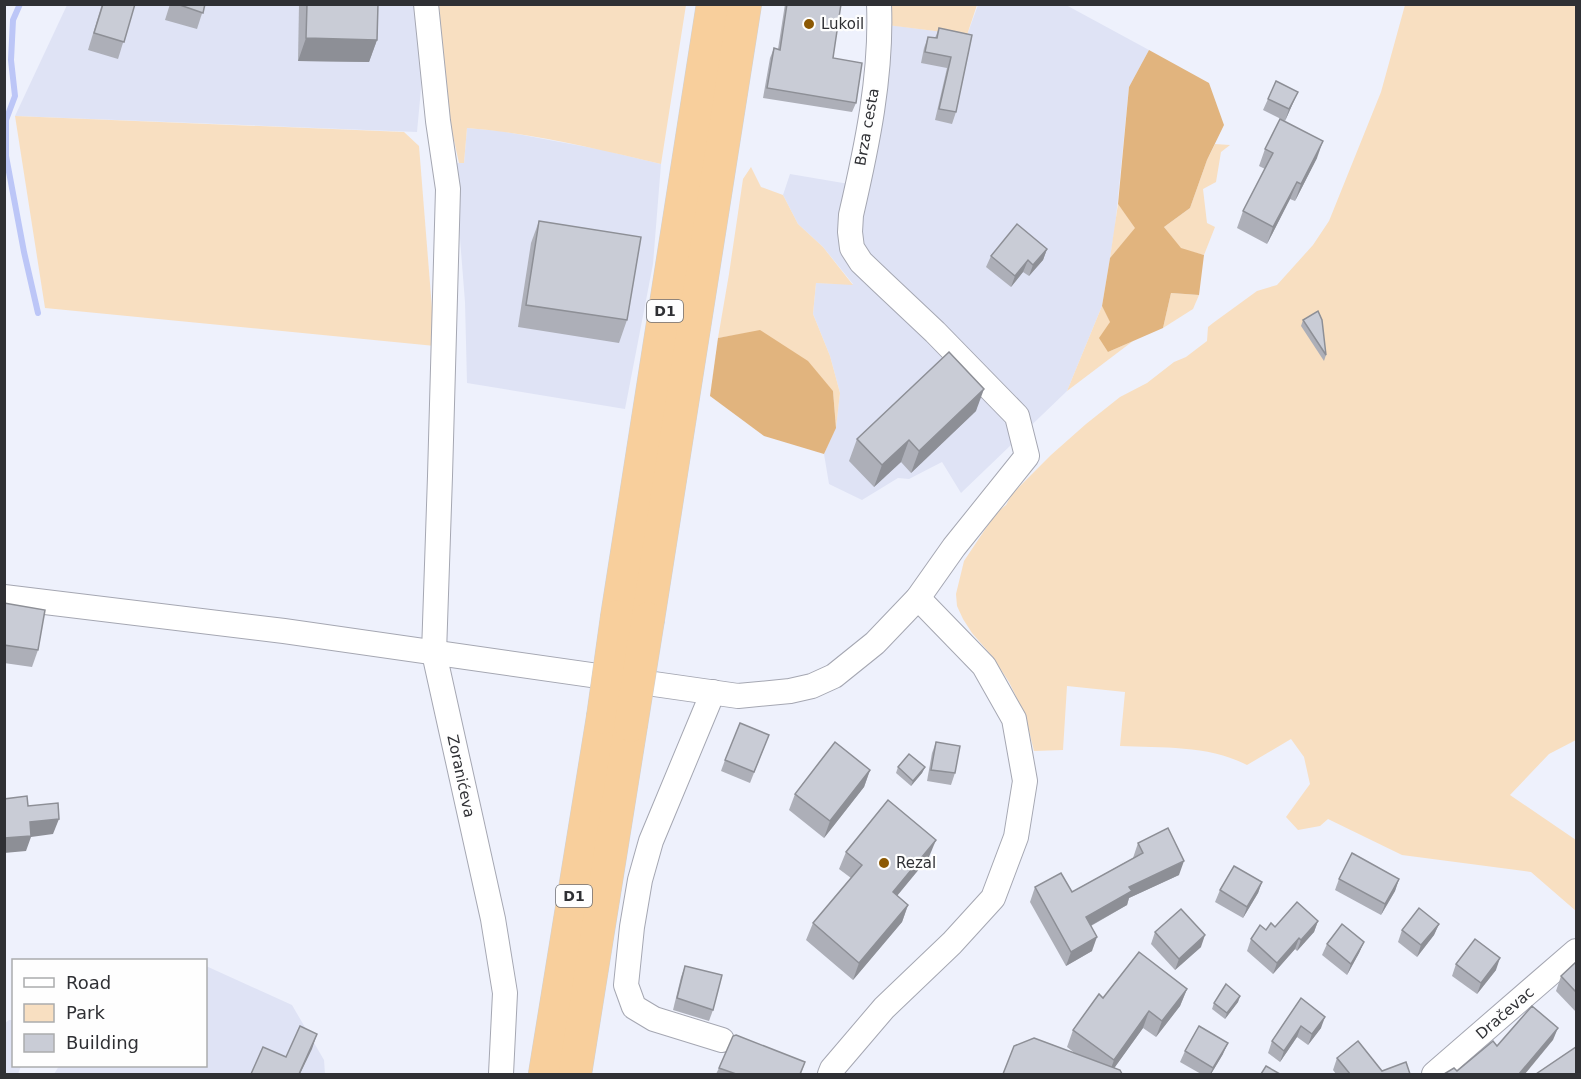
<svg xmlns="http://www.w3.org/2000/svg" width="1581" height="1079" viewBox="0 0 1581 1079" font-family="'DejaVu Sans',sans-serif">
<rect width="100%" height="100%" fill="#eef1fc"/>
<g fill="#dfe3f5">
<polygon points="67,5 420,5 422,42 421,89 417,132 15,116"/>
<polygon points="978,5 1066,5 1149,50 1129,87 1115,228 1102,306 1067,391 961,493 942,462 909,479 898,478 862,500 829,484 824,454 836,427 840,393 830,356 813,314 816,283 853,284 823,247 798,224 783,195 790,174 849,184 874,23 967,35"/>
<polygon points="467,128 501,131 603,150 661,164 653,264 625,409 467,383 465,302 454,163 464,163"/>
<polygon points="206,966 292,1005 324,1060 325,1074 54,1074 59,1066 206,1066"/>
<polygon points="9,1020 13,1020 14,1066 21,1066 18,1074 5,1074 5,1023"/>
</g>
<g fill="#f8dfc1">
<path d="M439,5H686L661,164C597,149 533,133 467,128L464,163H459L449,118L441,38Z"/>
<polygon points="887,5 977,5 967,35 887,25"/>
<path d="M1405,5H1576V740L1549,754L1510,795L1576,840V911L1531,872L1402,855L1328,819L1320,826L1298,830L1286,817L1310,784L1304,757L1291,739L1247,765C1209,745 1162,748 1120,746L1125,692L1067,686L1063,750L1034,751L1025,715L1009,682L992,656L972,633L963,619L957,606L956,594L964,561L996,513L1006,505L1012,494L1051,455L1086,424L1120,397L1147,383L1174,362L1186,357L1207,341L1208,327L1213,323L1257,291L1277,285L1313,245L1329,221L1381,92Z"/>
<polygon points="15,116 404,132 419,146 435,346 45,308"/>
<polygon points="1215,144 1230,145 1221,152 1216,182 1203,189 1207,223 1215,227 1204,255 1181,249 1164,227 1190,208 1207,160"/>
<polygon points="751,167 761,187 783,195 798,224 823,247 853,285 816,283 813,314 830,356 840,393 836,428 833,391 760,331 718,338 729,274 743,179"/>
<polygon points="1118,204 1136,228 1110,258"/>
<polygon points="1171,293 1199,295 1193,309 1163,328"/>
<polygon points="1102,306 1110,321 1108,352 1133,341 1067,391"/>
</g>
<g fill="#e1b47e">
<polygon points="1149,50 1209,83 1224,125 1207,160 1190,208 1164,227 1181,248 1204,255 1199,295 1171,293 1163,328 1108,352 1099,338 1110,322 1102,306 1110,258 1135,228 1118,204 1129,87"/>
<polygon points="760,330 808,361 833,391 836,428 824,454 764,436 710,396 718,338"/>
</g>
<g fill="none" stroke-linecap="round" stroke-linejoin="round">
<polyline stroke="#bcc6f7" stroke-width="6" points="20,4 13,20 11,60 15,96 6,120 6,156 24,252 38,313"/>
<g stroke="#a5a7b2" stroke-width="26">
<g id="minor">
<polyline points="426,4 438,121 448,189 440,476 434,653 493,919 505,993 501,1074"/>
<path d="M4,597L284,631L738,696L790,691L812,686L834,676L875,643L918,598L954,547L1027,456L1017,416L935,332L883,283L861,262L852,248L850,232L851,215C867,146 882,75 879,4"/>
<polyline points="713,692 651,841 640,880 632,927 626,985 634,1007 654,1019 722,1040"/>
<polyline points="830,1074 832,1069 884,1008 952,943 993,898 1016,837 1025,781 1014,719 984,666 918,598"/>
<polyline points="1434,1074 1576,951"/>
</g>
</g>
<g stroke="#d1d1d2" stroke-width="34">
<g id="trunk">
<polyline points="617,617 713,4"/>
<polyline points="648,619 745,4"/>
<polyline points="545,1074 603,717"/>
<polyline points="575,1074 631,725"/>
</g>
</g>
<use href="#minor" stroke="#fff" stroke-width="24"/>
<use href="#trunk" stroke="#f8cf9c" stroke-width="33"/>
<g stroke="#d1d1d2" stroke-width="34" stroke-linecap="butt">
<g id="trunk-bridge">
<polyline points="603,717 617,617"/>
<polyline points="631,725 648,619"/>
</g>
</g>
<use href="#trunk-bridge" stroke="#f8cf9c" stroke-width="33"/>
</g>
<g fill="#adafb8">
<polygon points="102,4 135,4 118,59 88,50"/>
<polygon points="170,4 205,4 197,29 165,20"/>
<polygon points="299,4 378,4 377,40 369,62 298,61"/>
<polygon points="785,4 841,4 833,58 856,103 852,112 763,98 770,58 774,48 778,49"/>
<polygon points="939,28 972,35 956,112 952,124 935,120 947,68 921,63 924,48 928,37 935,38"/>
<polygon points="1298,92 1293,103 1285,121 1263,110 1268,99"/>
<polygon points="1265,149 1317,158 1295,201 1290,199 1267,244 1237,228 1243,211 1265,169 1259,166"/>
<polygon points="539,221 627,320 619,343 518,327 531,243"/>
<polygon points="1047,249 1043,260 1029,276 1023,272 1011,287 986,267 991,256"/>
<polygon points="1303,320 1326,355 1324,361 1301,326"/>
<polygon points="976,411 911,473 901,462 874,487 849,461 857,439"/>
<polygon points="4,603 38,650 32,667 4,663"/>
<polygon points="769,735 750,783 721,771 725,760"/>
<polygon points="936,742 955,773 951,785 927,781 932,753"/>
<polygon points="898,767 925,767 922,773 911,786 896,773"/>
<polygon points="870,770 864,787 824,838 789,810 795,794"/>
<polygon points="1138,843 1179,875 1129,898 1127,905 1091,926 1092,951 1066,966 1030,902 1035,887 1072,892 1133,858"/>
<polygon points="846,852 929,857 897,896 908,905 902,922 853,980 806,940 813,923 851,878 839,869"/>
<polygon points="1339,879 1399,879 1395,891 1381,915 1335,890"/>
<polygon points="1262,882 1258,893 1243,918 1215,902 1220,890"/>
<polygon points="1318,921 1314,932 1297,951 1295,949 1273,974 1247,951 1251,939 1266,930 1275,927"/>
<polygon points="1439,924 1434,935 1417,957 1398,942 1402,930"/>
<polygon points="1155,932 1201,947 1175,970 1151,944"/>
<polygon points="1364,942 1359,953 1347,975 1322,955 1327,944"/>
<polygon points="1576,962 1576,1012 1556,991 1561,976"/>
<polygon points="1456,964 1496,970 1477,994 1452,976"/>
<polygon points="685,966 713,1010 709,1021 673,1010 681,977"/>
<polygon points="1187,989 1180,1006 1156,1037 1143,1028 1114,1068 1076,1054 1067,1047 1073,1030 1103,998"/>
<polygon points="1240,996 1238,1002 1225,1019 1212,1009 1214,1003"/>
<polygon points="1301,998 1321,1028 1308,1045 1297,1037 1280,1062 1268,1053 1272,1041"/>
<polygon points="1185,1051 1223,1054 1211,1074 1201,1074 1180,1062"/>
<polygon points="1337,1058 1382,1071 1410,1074 1336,1074 1333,1070"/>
<polygon points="805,1062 801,1074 716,1074 719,1068"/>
</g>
<g fill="#8d8f96">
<polygon points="306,38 377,40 369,62 298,61"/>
<polygon points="1298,92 1293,103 1285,121 1289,109"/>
<polygon points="1323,141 1317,158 1295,201 1301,184"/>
<polygon points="1297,182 1290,199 1267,244 1273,227"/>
<polygon points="1047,249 1043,260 1029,276 1033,265"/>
<polygon points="1028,260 1023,272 1011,287 1015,276"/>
<polygon points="984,389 976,411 911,473 919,451"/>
<polygon points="909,440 901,462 874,487 882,465"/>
<polygon points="925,767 922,773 911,786 913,781"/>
<polygon points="870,770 864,787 824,838 830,821"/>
<polygon points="59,819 53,834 31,837 26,851 4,853 4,838 30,822"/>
<polygon points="936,840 929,857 886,909 893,892"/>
<polygon points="1184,861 1179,875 1129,898 1127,905 1081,931 1086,917 1129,887"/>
<polygon points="1399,879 1395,891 1381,915 1385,904"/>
<polygon points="1262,882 1258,893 1243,918 1247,907"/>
<polygon points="908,905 902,922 853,980 859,963"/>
<polygon points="1318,921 1314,932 1297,951 1301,940"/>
<polygon points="1439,924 1434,935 1417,957 1421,945"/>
<polygon points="1205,935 1201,947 1175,970 1179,959"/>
<polygon points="1097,937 1092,951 1066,966 1071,952"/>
<polygon points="1299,938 1295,949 1273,974 1277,963"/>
<polygon points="1364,942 1359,953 1347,975 1351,964"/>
<polygon points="1500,958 1496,970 1477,994 1481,983"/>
<polygon points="1187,989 1180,1006 1156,1037 1162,1021"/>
<polygon points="1240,996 1238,1002 1225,1019 1227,1013"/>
<polygon points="1149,1011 1143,1028 1110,1074 1109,1074 1114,1060"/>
<polygon points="1325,1017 1321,1028 1308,1045 1312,1034"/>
<polygon points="1301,1026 1297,1037 1280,1062 1284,1051"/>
<polygon points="1558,1028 1553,1040 1525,1074 1519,1074"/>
<polygon points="317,1034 312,1049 300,1074 299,1074"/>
<polygon points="1228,1043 1223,1054 1211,1074 1210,1074 1213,1068"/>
</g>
<g fill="#c9ccd6" stroke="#8d8f96" stroke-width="1.5">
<polygon points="103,4 135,4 124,42 94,33"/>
<polygon points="177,4 205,4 203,13"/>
<polygon points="307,4 378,4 377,40 306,38"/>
<polygon points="787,4 841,4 833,58 862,63 856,103 767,88 774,48 780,50"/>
<polygon points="939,28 972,35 956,112 939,109 951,57 925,52 928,37 937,38"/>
<polygon points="1276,81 1298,92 1289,109 1268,99"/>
<polygon points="1280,119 1323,141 1301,184 1297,182 1273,227 1243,211 1273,153 1265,149"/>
<polygon points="539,221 641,237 627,320 526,305"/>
<polygon points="1017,224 1047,249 1033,265 1028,260 1015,276 991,256"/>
<polygon points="1318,311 1322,320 1326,355 1303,320"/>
<polygon points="949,352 984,389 919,451 909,440 882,465 857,439"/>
<polygon points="4,603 45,610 38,650 4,645"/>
<polygon points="740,723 769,735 754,772 725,760"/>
<polygon points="835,742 870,770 830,821 795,794"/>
<polygon points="936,742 960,746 955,773 931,770"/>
<polygon points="909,754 925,767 913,781 898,767"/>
<polygon points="27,796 28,806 58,803 59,819 30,822 31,836 4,838 4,799"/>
<polygon points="888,800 936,840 893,892 908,905 859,963 813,923 862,865 846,852"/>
<polygon points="1168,828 1184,861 1129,887 1132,891 1086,917 1097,937 1071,952 1035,887 1061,873 1072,892 1143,853 1138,843"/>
<polygon points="1352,853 1399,879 1385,904 1339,879"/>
<polygon points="1234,866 1262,882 1247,907 1220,890"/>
<polygon points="1297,902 1318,921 1301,940 1299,938 1277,963 1251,939 1260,925 1266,930 1271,923 1275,927"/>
<polygon points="1419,908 1439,924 1421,945 1402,930"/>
<polygon points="1181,909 1205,935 1179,959 1155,932"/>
<polygon points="1342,924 1364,942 1351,964 1327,944"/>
<polygon points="1475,939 1500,958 1481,983 1456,964"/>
<polygon points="1139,952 1187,989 1162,1021 1149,1011 1114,1060 1073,1030 1099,994 1103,998"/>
<polygon points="1576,962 1576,992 1561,976"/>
<polygon points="685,966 722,975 713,1010 677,998"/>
<polygon points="1226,984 1240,996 1227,1013 1214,1003"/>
<polygon points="1301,998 1325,1017 1312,1034 1301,1026 1284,1051 1272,1041"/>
<polygon points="1532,1006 1558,1028 1519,1074 1444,1074 1454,1068 1457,1071 1493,1041 1497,1046"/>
<polygon points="300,1026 317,1034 299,1074 251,1074 263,1047 286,1057"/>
<polygon points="1199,1026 1228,1043 1213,1068 1185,1051"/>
<polygon points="736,1035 805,1062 800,1074 736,1074 719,1068 733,1036"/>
<polygon points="1034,1038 1120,1070 1122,1074 1003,1074 1014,1046"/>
<polygon points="1358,1041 1382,1071 1406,1062 1410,1074 1350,1074 1337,1058"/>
<polygon points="1576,1047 1576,1074 1536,1074"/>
<polygon points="1266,1066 1280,1074 1261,1074"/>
</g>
<g fill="#8c5904" stroke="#fefefe" stroke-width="2">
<circle cx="809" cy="24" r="6"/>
<circle cx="884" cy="863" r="6"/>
</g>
<g text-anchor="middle" stroke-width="4.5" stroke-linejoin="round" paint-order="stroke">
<g fill="#fefefe" stroke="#6d6e71" stroke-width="1.5">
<rect x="647" y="300" width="36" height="22" rx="4.5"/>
<rect x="556" y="885" width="36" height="22" rx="4.5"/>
</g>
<g font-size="14" font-weight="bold" fill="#2f3034">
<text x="665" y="316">D1</text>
<text x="574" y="901">D1</text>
</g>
<g font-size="15" fill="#2f3034" stroke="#fefefe" text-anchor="start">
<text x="821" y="29">Lukoil</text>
<text x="896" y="868">Rezal</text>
</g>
<g font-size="15" fill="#2f3034" stroke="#fefefe">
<text transform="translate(867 127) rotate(-80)" y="5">Brza cesta</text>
<text transform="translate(461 776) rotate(78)" y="5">Zoranićeva</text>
<text transform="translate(1505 1013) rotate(-41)" y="5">Dračevac</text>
</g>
</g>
<rect width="1581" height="1079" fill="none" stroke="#2f3034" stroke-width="12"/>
<rect x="12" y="959" width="195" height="108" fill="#fefefe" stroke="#abacad" stroke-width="1.5"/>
<rect x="24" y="978" width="30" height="9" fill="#ffffff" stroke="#abacad" stroke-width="1.5"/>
<text x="66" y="989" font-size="18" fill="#2f3034">Road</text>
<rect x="24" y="1004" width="30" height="18" fill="#f8dfc1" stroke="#abacad" stroke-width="1.5"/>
<text x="66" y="1019" font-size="18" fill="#2f3034">Park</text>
<rect x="24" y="1034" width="30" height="18" fill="#c9ccd6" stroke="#abacad" stroke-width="1.5"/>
<text x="66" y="1049" font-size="18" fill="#2f3034">Building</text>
</svg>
